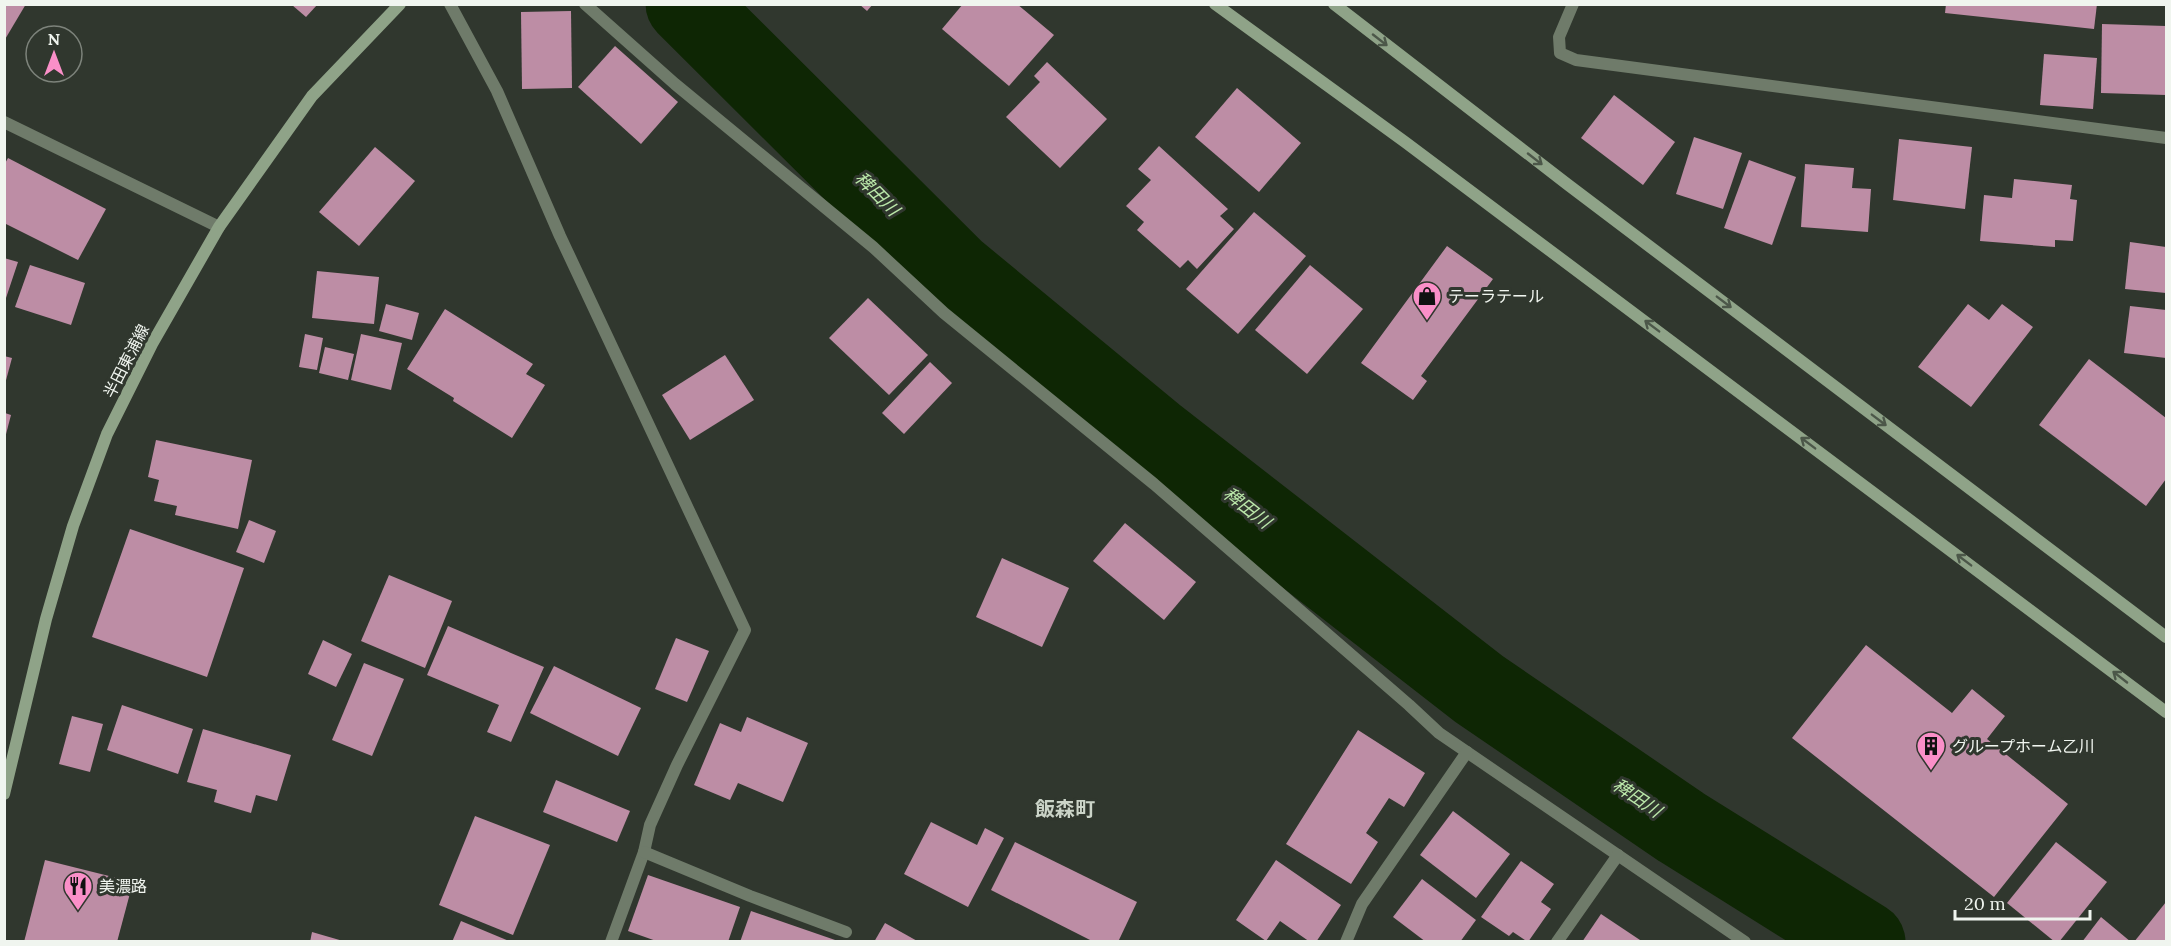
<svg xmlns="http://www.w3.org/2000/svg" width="2171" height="946" viewBox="0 0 2171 946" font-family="Lora,'Noto Sans JP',serif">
<rect width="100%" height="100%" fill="#30372e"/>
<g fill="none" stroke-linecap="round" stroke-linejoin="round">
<polyline stroke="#0e2604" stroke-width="81" points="686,4 954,271 1155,437 1479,689 1681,827 1865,942"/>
</g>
<g fill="#bd8da5">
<polygon points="4,4 26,4 4,41"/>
<polygon points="859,4 873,4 867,11"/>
<polygon points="963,4 1017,4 1054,35 1009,86 942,29"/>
<polygon points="1946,4 2097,4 2094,29 1945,13"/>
<polygon points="292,5 317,5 306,17"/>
<polygon points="571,11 572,88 522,89 521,12"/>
<polygon points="2102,24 2166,26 2166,95 2101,93"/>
<polygon points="615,46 678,102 641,144 578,87"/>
<polygon points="2044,54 2097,58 2093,109 2040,105"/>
<polygon points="1047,62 1107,119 1060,168 1006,117 1040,82 1034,76"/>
<polygon points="1237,88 1301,143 1259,192 1195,137"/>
<polygon points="1614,95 1675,142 1643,185 1581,138"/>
<polygon points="1694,137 1742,153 1723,209 1676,194"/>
<polygon points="1899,139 1972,147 1965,209 1893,200"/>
<polygon points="1159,146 1228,209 1220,216 1234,229 1197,269 1188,260 1180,268 1137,230 1144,222 1126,206 1151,180 1138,169"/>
<polygon points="375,147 415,181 359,246 319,212"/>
<polygon points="8,158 106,209 78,260 4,223 4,165"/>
<polygon points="1749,160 1796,177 1772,245 1724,228"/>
<polygon points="1805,164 1854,168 1852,188 1871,189 1868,232 1801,227"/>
<polygon points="2014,179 2072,185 2070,199 2077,200 2073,241 2055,240 2055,247 1980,241 1984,195 2012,198"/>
<polygon points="1254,212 1306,256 1238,334 1186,289"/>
<polygon points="2130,242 2166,247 2166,293 2125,289"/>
<polygon points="1447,246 1493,279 1421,376 1427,381 1413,400 1361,363"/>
<polygon points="4,258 18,262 5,301 4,301"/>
<polygon points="30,265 85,283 71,325 15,307"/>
<polygon points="1310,265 1363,309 1307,374 1255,330"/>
<polygon points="317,271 379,277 374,324 312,318"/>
<polygon points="868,298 928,355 889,395 829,338"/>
<polygon points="386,304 419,313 412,340 379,331"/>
<polygon points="1968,304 1989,320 2002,304 2033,327 1971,407 1918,367"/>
<polygon points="2130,306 2166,310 2166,358 2124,353"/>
<polygon points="445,309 533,364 526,374 545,385 512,438 453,401 454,398 407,369"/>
<polygon points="305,334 323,338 317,370 299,367"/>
<polygon points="361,334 402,343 391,390 351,380"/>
<polygon points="325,347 354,354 348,380 319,373"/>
<polygon points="725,355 754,400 690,440 662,395"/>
<polygon points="4,356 12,358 5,384 4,384"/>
<polygon points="2089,359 2166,418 2166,479 2146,506 2039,425"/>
<polygon points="930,362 952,383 904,434 882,413"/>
<polygon points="5,413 11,415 5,438"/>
<polygon points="156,440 252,460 238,529 175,515 177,506 154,501 159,480 148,477"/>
<polygon points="249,520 276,531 264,563 236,552"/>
<polygon points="1125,523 1196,582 1164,620 1093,561"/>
<polygon points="130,529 244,568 207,677 92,637"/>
<polygon points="1002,558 1069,588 1042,647 976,617"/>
<polygon points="389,575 452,601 425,668 361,641"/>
<polygon points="448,626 544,667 511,742 487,732 499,705 427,675"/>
<polygon points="676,638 709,651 687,702 655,689"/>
<polygon points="323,640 352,654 336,687 308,674"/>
<polygon points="1866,645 1952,713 1972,689 2005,716 1987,739 2068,804 1994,897 1792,738"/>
<polygon points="364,663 404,679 372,756 332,740"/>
<polygon points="554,666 641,708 618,756 530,713"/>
<polygon points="122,705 193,729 178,774 107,750"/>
<polygon points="72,716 103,724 90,772 59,764"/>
<polygon points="747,717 808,743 783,802 738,783 730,800 694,785 720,723 741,732"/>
<polygon points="203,729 291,755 277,801 256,795 251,813 214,802 217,790 187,782"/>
<polygon points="1358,730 1425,773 1404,807 1389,798 1366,833 1378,842 1351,884 1286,844"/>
<polygon points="556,780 630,811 617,842 543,812"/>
<polygon points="1453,811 1510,854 1476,898 1420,855"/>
<polygon points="475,816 550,845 513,935 439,905"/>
<polygon points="931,822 977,845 985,828 1004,838 968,907 904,874"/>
<polygon points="1015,842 1137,902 1118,942 1094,942 991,890"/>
<polygon points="2056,842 2107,882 2059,942 2055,942 2007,903"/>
<polygon points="45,860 133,882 117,942 24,942"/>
<polygon points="1276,860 1341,905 1316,942 1310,942 1280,921 1266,941 1236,920"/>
<polygon points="1521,861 1554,884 1541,902 1551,909 1528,942 1513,932 1509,936 1481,917"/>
<polygon points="648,875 740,907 728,942 659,942 628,931"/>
<polygon points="1422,879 1476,920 1460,942 1426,942 1393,917"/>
<polygon points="2166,902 2166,942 2134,942"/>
<polygon points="751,911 838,941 838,942 740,942"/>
<polygon points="1601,914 1643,942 1582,942"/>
<polygon points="2101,917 2131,942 2082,942"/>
<polygon points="461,921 509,941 509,942 452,942"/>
<polygon points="885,923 919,942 874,942"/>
<polygon points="312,932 343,941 343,942 310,942"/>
</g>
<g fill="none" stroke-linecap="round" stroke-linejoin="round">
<g stroke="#6f7b6a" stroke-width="12">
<polyline points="450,4 497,91 560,236 745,630 677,765 650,825 644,852 611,942"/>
<polyline points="585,4 675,84 873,247 944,313 1154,484 1409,705 1439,733 1745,942"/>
<polyline points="1573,4 1559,37 1560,53 1576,60 2166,138"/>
<polyline points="4,122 219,227"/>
<polyline points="644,852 750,896 846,932"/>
<polyline points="1346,942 1362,904 1467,752"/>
<polyline points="1557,942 1618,855"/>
</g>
<g stroke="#8fa388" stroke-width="12">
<polyline points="1215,4 1405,142 2166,712"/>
<polyline points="1334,4 1567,184 2166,637"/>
<polyline points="4,794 46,619 73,526 107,434 152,344 219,227 312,96 400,4"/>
</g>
</g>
<defs><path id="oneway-shaft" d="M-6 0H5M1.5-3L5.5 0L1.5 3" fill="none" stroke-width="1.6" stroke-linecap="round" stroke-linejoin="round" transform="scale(1.5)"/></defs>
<g stroke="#4c5749">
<use href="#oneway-shaft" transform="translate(1380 40) rotate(38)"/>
<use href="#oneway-shaft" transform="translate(1535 159) rotate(38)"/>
<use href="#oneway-shaft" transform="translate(1724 302) rotate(37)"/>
<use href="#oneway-shaft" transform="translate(1652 326) rotate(-143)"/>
<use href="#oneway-shaft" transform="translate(1879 420) rotate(37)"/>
<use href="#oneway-shaft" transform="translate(1808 443) rotate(-143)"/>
<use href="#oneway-shaft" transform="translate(1964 560) rotate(-143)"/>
<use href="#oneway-shaft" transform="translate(2120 677) rotate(-142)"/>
</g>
<defs>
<g id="shop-pin" transform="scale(1.5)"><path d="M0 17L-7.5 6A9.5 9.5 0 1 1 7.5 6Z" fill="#fa8fc8" stroke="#30372e"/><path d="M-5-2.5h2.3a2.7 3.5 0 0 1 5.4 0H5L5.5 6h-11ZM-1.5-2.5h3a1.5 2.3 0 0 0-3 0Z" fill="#111"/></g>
<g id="building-pin" transform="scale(1.5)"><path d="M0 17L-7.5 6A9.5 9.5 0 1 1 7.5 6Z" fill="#fa8fc8" stroke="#30372e"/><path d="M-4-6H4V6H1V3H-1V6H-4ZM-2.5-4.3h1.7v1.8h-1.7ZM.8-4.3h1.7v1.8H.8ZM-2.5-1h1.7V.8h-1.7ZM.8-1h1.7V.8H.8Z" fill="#111"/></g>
<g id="restaurant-pin" transform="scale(1.5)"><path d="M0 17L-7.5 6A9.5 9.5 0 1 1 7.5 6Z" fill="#fa8fc8" stroke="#30372e"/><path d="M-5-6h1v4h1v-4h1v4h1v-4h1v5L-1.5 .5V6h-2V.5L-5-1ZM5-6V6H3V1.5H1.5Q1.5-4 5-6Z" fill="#111"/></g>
</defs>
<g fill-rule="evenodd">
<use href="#shop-pin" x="1427" y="296"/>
<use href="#building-pin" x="1931" y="746"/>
<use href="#restaurant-pin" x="78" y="886"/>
</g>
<g text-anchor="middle" stroke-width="6" stroke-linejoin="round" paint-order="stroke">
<g font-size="16" fill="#f0f5ef" stroke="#30372e" text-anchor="start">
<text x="1448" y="302">テーラテール</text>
<text x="1952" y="752">グループホーム乙川</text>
<text x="99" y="892">美濃路</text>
</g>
<g font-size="16" fill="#f0f5ef" stroke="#30372e">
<text transform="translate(126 361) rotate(-63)" y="6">半田東浦線</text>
</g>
<g font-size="18" font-style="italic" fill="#bbe8aa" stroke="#30372e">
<text transform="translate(877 194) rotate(45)" y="6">稗田川</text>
<text transform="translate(1247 508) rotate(38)" y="6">稗田川</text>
<text transform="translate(1637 798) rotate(34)" y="6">稗田川</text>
</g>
<g font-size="20" font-weight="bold" fill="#cbd4c8" stroke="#30372e">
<text x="1065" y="816">飯森町</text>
</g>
</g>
<rect width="2171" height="946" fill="none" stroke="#f0f5ef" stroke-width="12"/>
<g transform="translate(54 54)"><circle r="28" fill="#30372e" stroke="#7d837b" stroke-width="1.5"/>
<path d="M0-4.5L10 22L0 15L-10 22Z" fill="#fa8fc8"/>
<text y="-9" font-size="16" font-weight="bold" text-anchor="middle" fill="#f0f5ef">N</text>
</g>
<path d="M1955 910v9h135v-9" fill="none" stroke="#f0f5ef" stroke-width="3"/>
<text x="1964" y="910" font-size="18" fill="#f0f5ef" stroke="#30372e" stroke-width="4.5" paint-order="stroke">20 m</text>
</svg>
